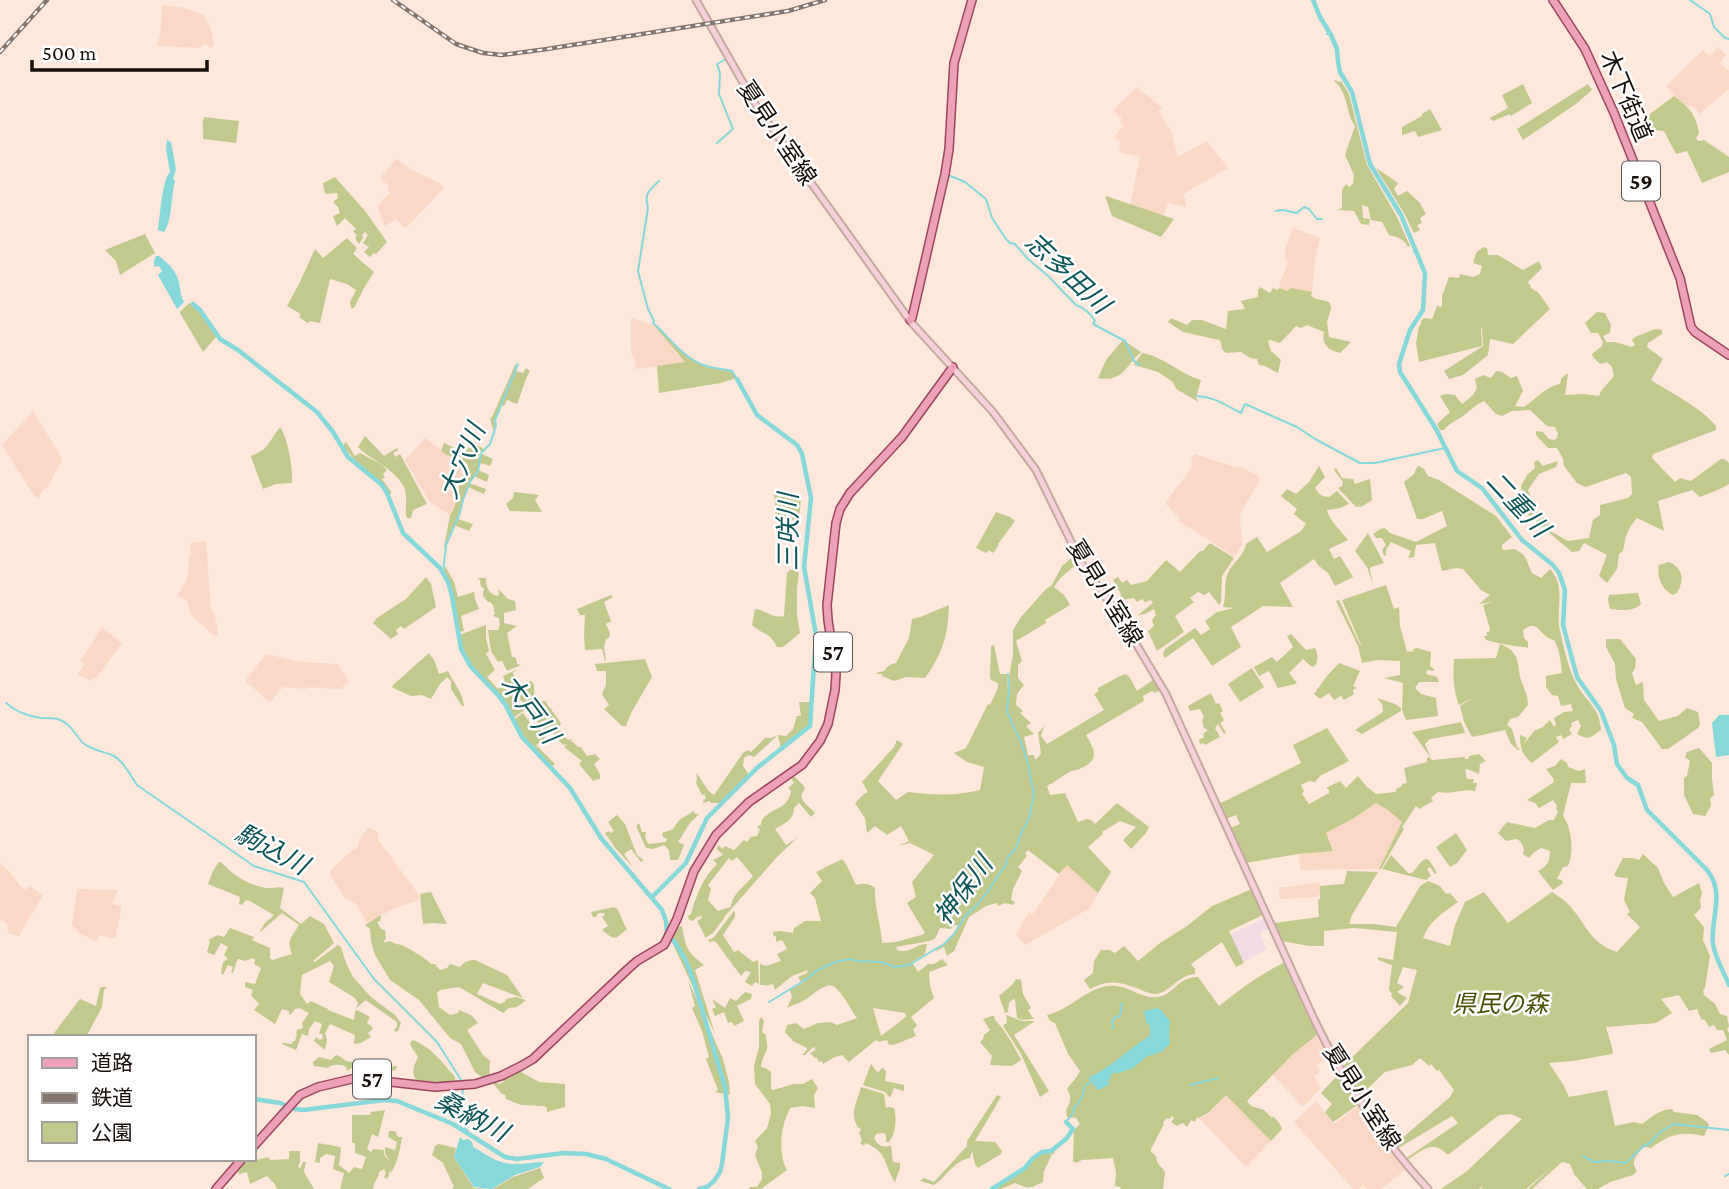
<svg xmlns="http://www.w3.org/2000/svg" width="1729" height="1189" viewBox="0 0 1729 1189" font-family="'Crimson Pro','Noto Sans JP',serif">
<rect width="100%" height="100%" fill="#fee7db"/>
<polygon fill="#f3dbe5" points="1265,918 1270,928 1260,933 1266,949 1244,962 1229,935"/>
<g fill="#fbd7c5">
<polygon points="162,5 181,7 202,14 207,20 211,29 214,44 211,48 205,43 200,48 157,46 161,30"/>
<polygon points="1718,47 1726,55 1720,63 1729,71 1729,89 1699,114 1695,108 1686,105 1684,107 1666,86 1703,50 1710,56"/>
<polygon points="1137,87 1162,108 1159,112 1171,131 1178,157 1207,141 1228,168 1183,194 1186,203 1186,207 1168,203 1164,216 1131,206 1131,200 1140,157 1119,152 1121,141 1114,138 1123,125 1120,122 1122,119 1113,110"/>
<polygon points="396,159 412,170 438,182 444,188 405,229 396,219 385,226 377,206 390,193 387,189 389,186 380,178"/>
<polygon points="1293,228 1320,238 1315,260 1312,292 1291,288 1287,291 1280,288 1279,286 1288,262 1285,258 1285,249"/>
<polygon points="631,318 653,325 664,335 676,353 686,362 636,369 634,356 632,356 631,350"/>
<polygon points="33,411 62,458 62,460 47,488 43,490 38,499 31,491 2,445"/>
<polygon points="425,438 447,455 468,464 460,483 454,509 450,515 429,501 405,460"/>
<polygon points="1194,454 1238,468 1240,466 1259,477 1260,480 1241,512 1240,520 1242,544 1235,557 1179,521 1180,519 1165,503 1192,467 1191,460"/>
<polygon points="206,541 211,611 214,611 218,633 215,636 191,615 187,600 177,596 186,581 188,572 189,556 191,555 190,543"/>
<polygon points="102,628 122,643 96,678 93,677 90,681 78,674 85,664 80,661"/>
<polygon points="266,654 300,662 338,664 349,682 340,689 308,687 307,689 283,687 270,702 245,681"/>
<polygon points="1376,803 1388,810 1402,822 1379,869 1301,870 1298,854 1333,851 1325,833 1354,818"/>
<polygon points="369,827 377,832 379,841 419,895 419,900 393,909 367,923 356,904 345,898 330,874 332,869 348,854 358,847 360,838"/>
<polygon points="0,863 10,872 21,887 26,890 29,886 43,895 19,936 8,933 7,923 0,920"/>
<polygon points="1067,864 1098,893 1090,908 1025,945 1016,934 1029,912 1033,914"/>
<polygon points="1320,882 1320,895 1317,895 1317,897 1280,899 1279,887 1287,887"/>
<polygon points="77,889 118,890 112,904 121,906 121,911 115,939 99,935 97,942 81,934 72,925"/>
<polygon points="1318,1034 1330,1057 1317,1064 1320,1072 1314,1076 1321,1088 1303,1107 1272,1074 1292,1055"/>
<polygon points="1226,1094 1271,1141 1246,1167 1200,1119 1210,1112"/>
<polygon points="1316,1101 1334,1124 1358,1106 1406,1169 1381,1189 1367,1189 1363,1185 1359,1189 1353,1189 1294,1122"/>
</g>
<g fill="#c2c98d" fill-rule="evenodd">
<path d="M1335,80L1339,82L1341,81L1349,94L1367,165L1397,217L1410,246L1408,247C1404,239 1397,237 1389,235L1382,222L1371,220L1368,207L1362,205L1363,218L1370,219L1369,225L1361,224L1354,211L1337,210L1342,208V190L1346,184L1349,187L1353,184L1354,175L1345,155L1355,126C1345,112 1349,93 1334,81Z"/>
<polygon points="1523,84 1532,103 1511,116 1510,114 1493,121 1490,118 1508,108 1502,95"/>
<polygon points="1588,84 1592,90 1576,104 1523,140 1517,129"/>
<path d="M1674,96C1689,108 1696,113 1699,134L1696,138L1698,141L1704,140L1729,157V172L1702,183L1687,151L1676,154L1664,131L1655,130L1641,136L1634,126Z"/>
<polygon points="1430,109 1442,130 1418,137 1415,131 1402,135 1402,127 1422,116 1422,114"/>
<path d="M204,117L239,121L236,143L203,139C204,131 201,125 204,117Z"/>
<polygon points="1376,168 1398,183 1394,189 1398,196 1407,191 1420,203 1426,214 1420,218 1422,223 1417,225 1420,230 1414,233 1404,213"/>
<polygon points="335,177 365,211 387,242 376,254 374,253 370,257 364,252 369,247 363,243 368,235 365,232 362,235 363,238 359,244 355,238 357,236 353,231 356,229 345,218 337,226 333,216 340,213 338,207 333,202 338,198 337,193 325,194 323,183"/>
<polygon points="1105,196 1109,197 1174,219 1161,237 1112,216"/>
<polygon points="145,234 155,253 120,275 116,261 105,250"/>
<polygon points="347,238 357,248 353,254 374,272 364,288 354,308 351,308 350,302 356,290 347,284 330,279 320,323 310,321 308,323 299,317 301,314 287,306 299,284 315,249 323,258"/>
<polygon points="1483,247 1487,248 1488,255 1498,255 1523,270 1539,261 1542,268 1528,282 1532,289 1538,292 1550,309 1513,344 1490,339 1488,355 1463,375 1449,379 1444,371 1483,346 1482,328 1481,328 1482,346 1419,362 1416,343 1419,326 1421,325 1421,321 1424,318 1432,319 1437,306 1442,307 1442,296 1449,277 1459,278 1460,274 1473,277 1480,274 1482,266 1473,263 1476,253"/>
<path d="M1260,287L1270,293L1273,288L1277,290L1280,288L1287,291L1291,288L1312,292L1311,296C1317,301 1324,299 1330,303L1331,309L1327,322L1329,337L1351,342L1340,353C1329,350 1321,345 1324,332L1307,325L1301,328L1296,326L1280,343L1270,340L1268,341L1271,351L1281,360L1278,373L1265,366L1259,365L1257,359L1250,358L1241,352L1226,353L1222,349L1221,342L1219,340L1183,332L1168,322L1171,318L1187,325L1192,320H1202L1226,329L1228,311L1245,309L1241,301L1258,297V290Z"/>
<path d="M189,303C202,309 209,324 217,336L203,352L180,313V312Z"/>
<path d="M1597,312L1605,313L1611,325L1610,333L1603,336L1606,342H1615L1632,347L1635,345L1632,340L1635,337L1655,329L1662,330V334L1648,343L1647,347L1663,359L1651,380C1671,393 1702,408 1716,426V430L1653,454L1652,458L1675,482L1680,478L1691,481L1721,459H1724L1729,463V484L1722,488L1700,497L1692,490L1658,501L1664,531L1637,518L1630,527L1626,536L1623,551L1619,554L1617,569L1607,583L1599,576L1607,555L1584,543L1579,551L1572,552L1525,512L1521,486L1527,475L1535,468L1534,462L1538,460L1543,466L1557,461L1558,463L1556,467L1539,474L1528,490L1536,510L1549,521L1550,531L1568,541L1589,538L1593,520L1600,515V505L1628,498L1632,494L1631,477L1626,473L1586,487L1583,486L1577,483L1564,466L1563,459L1557,448H1548L1536,435V431L1543,432L1549,439L1554,440L1557,438L1558,433L1555,427L1547,426L1530,410L1512,411L1502,416L1496,414L1484,401C1471,407 1469,413 1458,419C1451,424 1450,423 1444,430H1440L1437,424L1450,412L1440,396L1446,394L1455,395L1462,404L1473,395L1477,388L1475,379L1483,375L1491,378L1496,371L1502,372L1511,378L1517,376L1523,391L1515,406L1524,407C1536,399 1545,387 1560,384L1561,379L1566,374H1568L1565,395L1584,394L1599,396L1601,391L1614,376L1612,367L1607,362L1600,364L1593,357L1592,354L1602,346L1603,342L1598,333H1591L1585,323Z"/>
<path d="M653,324C671,339 682,358 704,366C713,370 723,369 732,372L736,378L721,383L659,393L657,366L685,362Z"/>
<path d="M1123,340L1141,352C1126,365 1123,383 1098,378L1106,360Z"/>
<path d="M1142,353C1163,356 1180,374 1201,380L1196,398L1199,402L1176,389L1173,382L1158,372L1134,365Z"/>
<path d="M516,363V371L523,373L526,368L530,371C524,381 522,393 517,404L507,400L504,406L502,405L494,420L495,426L493,430L490,418L492,417Z"/>
<path d="M280,427C288,438 293,469 292,483L276,484L263,489L251,457L252,455C268,451 271,438 280,427Z"/>
<path d="M365,436L384,456L397,448L398,450L393,453L395,457L400,454L427,504L413,510L411,518H407L406,515C405,507 408,495 404,487C394,468 372,461 358,447Z"/>
<path d="M346,442L355,456L360,453L382,465L387,470L383,474L385,477L382,479L392,493L389,494C377,474 355,465 343,445Z"/>
<path d="M444,443C457,449 464,452 477,445L484,449L480,453V459L482,454L493,459L490,466L481,463L478,470L489,475L487,482L474,476L469,483L486,489L484,494L468,487C462,499 460,512 455,524L458,519L473,524L469,531L454,525L444,547L450,515L454,509L460,483L468,464L447,455L441,451Z"/>
<path d="M1319,466L1325,477L1315,488C1319,494 1322,497 1329,497L1337,491L1349,504L1340,508L1327,510C1329,520 1341,531 1348,540L1329,549L1334,559L1340,556L1353,577L1335,586L1328,573L1319,566L1314,559L1280,583L1293,607L1263,606L1231,627L1241,647L1212,666L1193,638L1165,658L1163,654L1165,649L1195,628L1201,635L1210,629L1205,621L1217,612L1234,608L1223,607C1227,596 1223,583 1228,573C1233,562 1244,556 1246,544L1257,537L1267,552L1301,531L1306,524L1294,514L1297,509L1281,496L1287,489L1296,494L1309,482Z"/>
<path d="M1419,466L1424,469L1428,476L1439,480L1496,516L1512,537L1502,545V549L1504,550L1515,549C1530,558 1525,560 1532,573L1541,578L1550,569C1567,587 1555,610 1560,631C1564,648 1568,668 1576,683C1586,703 1599,705 1601,730C1591,737 1589,741 1577,734L1581,726L1578,720L1571,723L1572,726L1569,729L1572,734L1563,739L1561,735L1556,737L1559,742L1532,763C1522,755 1520,747 1520,735L1527,738L1523,745L1534,731L1543,727L1550,720L1554,727L1556,725L1554,718L1564,712L1573,711L1571,704L1561,706L1558,696L1552,695L1546,687V676L1562,673C1561,664 1560,652 1556,644C1553,637 1553,641 1547,637C1537,630 1537,620 1523,630L1524,638L1528,642V648C1522,646 1516,647 1510,645C1502,644 1493,642 1486,640L1484,636H1487V632H1489L1490,629L1483,605L1492,602L1479,604L1490,595L1481,590L1463,569L1457,568L1442,571L1435,543L1416,545L1414,557L1408,558L1411,551L1391,542L1386,550V555L1384,556L1382,550L1386,545L1382,538H1376L1373,534L1380,529L1385,528L1390,533L1416,542L1447,526L1442,511L1423,519H1417L1404,482L1414,474L1417,467Z"/>
<polygon points="1336,468 1342,478 1353,479 1355,484 1370,479 1372,500 1363,506 1356,507 1338,488 1342,486 1343,482 1334,470"/>
<polygon points="514,492 539,495 535,500 542,512 510,511 506,504 513,498"/>
<polygon points="774,492 801,499 799,519 776,522"/>
<polygon points="996,512 1010,517 1015,521 998,544 999,545 993,553 989,550 986,553 976,548"/>
<polygon points="1368,533 1384,563 1371,567 1370,570 1373,584 1367,567 1355,551"/>
<polygon points="1210,543 1234,558 1222,576 1221,602 1219,605 1209,592 1204,595 1198,592 1190,598 1194,602 1175,616 1184,632 1157,651 1148,631 1154,626 1152,620 1156,615 1154,609 1145,614 1138,615 1153,603 1151,600 1145,602 1142,599 1137,602 1134,598 1121,600 1120,598 1121,594 1113,580 1118,577 1122,583 1127,580 1131,585 1147,581 1166,560 1180,572 1200,551 1203,551"/>
<path d="M1074,556L1078,562C1069,572 1061,575 1054,587L1065,596L1070,605L1045,620L1046,623L1016,641L1022,661L1018,665V678L1024,685L1017,694L1016,705L1023,711L1020,713L1031,723L1026,726L1034,734L1024,737L1028,755H1034L1035,760L1041,754L1038,733L1044,726L1041,736L1047,744L1104,710L1094,694L1098,692V688L1120,676L1126,674L1130,678L1137,691L1154,679L1160,690L1155,693L1152,691L1143,696L1144,701L1086,735C1096,752 1100,761 1077,770C1075,770 1073,770 1071,771C1064,775 1055,782 1047,786L1050,795L1065,793L1078,822L1087,819L1091,820L1095,824L1117,803L1149,827L1146,833L1131,849L1123,840L1136,827L1120,821L1102,832L1103,834L1088,847L1111,872L1098,893L1067,865L1059,874L1028,850L1025,853L1027,856L1018,867L1022,871L1013,889L1011,900L1015,902L1013,905L1005,903L998,906L997,903L986,906L969,917L954,951L947,956L944,947L936,951V949C946,944 955,936 960,926L954,925L951,929L940,928C939,930 936,938 934,939C932,941 902,946 896,947L897,950C912,954 914,944 927,944L925,954L912,962L918,972L928,964H934L942,959L948,965L929,972L930,986L934,998L911,1017L917,1025L913,1030L916,1036L896,1044L889,1045L887,1040L879,1042L876,1040C867,1048 859,1053 849,1062L842,1055L835,1057L823,1064L822,1061L819,1062L817,1058H815L810,1053L816,1050L814,1047L812,1048L805,1055H802L807,1050V1048L793,1041L785,1032L787,1025L796,1023L804,1029L818,1023L831,1022L837,1025L857,1018C852,1011 840,989 833,986C825,982 811,997 803,1001C798,1004 792,1005 787,1008L792,997L790,990L804,982H801L798,977L807,973L808,970L792,976L775,990L773,984L766,986L765,985H760V964L766,966L781,961L777,954L787,949L782,940L776,942V937L773,935V932L780,931L793,933L794,928L805,921H821L815,898L810,893L822,881L816,872L842,859L846,864L856,885C863,883 869,883 875,888C874,907 881,924 882,943L896,942L921,935L925,933L907,903L916,897L912,882L934,855L910,843L898,846L909,841L901,826L887,835L875,826L867,833L865,818L855,803L864,794L868,792L862,782L894,747L897,740L903,744L878,781L896,800L908,792C933,795 956,796 980,790L984,767L967,762L954,753L966,748L988,704L990,705L998,688V683L991,680L990,676L991,646L994,645L1000,674H1007L1008,693L1010,689L1009,677L1013,655V630L1021,617L1046,589L1052,585L1062,566ZM873,1008L905,1013L906,1017L881,1036Z"/>
<path d="M1669,562C1684,569 1684,580 1677,593L1673,595C1663,591 1656,577 1659,565Z"/>
<polygon points="445,566 454,582 458,597 474,592 475,599 479,609 461,616 464,631 459,632 451,589 444,572"/>
<path d="M790,570H795L799,573L797,588V616L800,633L783,647H777C769,631 764,636 752,625L755,609C766,610 773,619 784,616L787,573Z"/>
<polygon points="426,577 431,584 436,607 404,629 401,626 396,630 398,634 391,639 373,623 377,618 406,599"/>
<path d="M477,578H486C486,587 488,593 497,596L499,595L498,589L508,599L515,601L516,610L504,613V623L517,626L507,633L512,657L516,658L517,664L521,665L507,671L502,661L498,662L491,651L488,630H498L500,625L499,618L493,616L495,614L493,605L490,602H488L483,596L484,588L481,587L480,580Z"/>
<polygon points="1386,585 1394,609 1399,607 1400,626 1407,652 1414,651 1413,649 1417,648 1431,652 1430,666 1434,669 1434,671 1427,670 1426,674 1437,677 1439,682 1419,682 1415,688 1421,694 1436,698 1438,716 1406,720 1402,710 1403,683 1384,678 1400,675 1400,661 1378,660 1362,663 1358,646 1336,601 1339,600 1360,645 1361,645 1342,600"/>
<path d="M1638,593L1641,604C1633,612 1621,610 1610,609L1608,600L1609,595Z"/>
<polygon points="611,595 613,597 604,602 611,621 606,624 610,633 609,638 606,639 604,647 606,661 605,661 602,649 585,650 584,635 585,615 580,615 577,609"/>
<path d="M949,605C948,635 943,653 925,678L906,677L894,681L882,676V674H877L876,673L884,671C888,666 890,664 896,663L909,638L912,619L920,617Z"/>
<polygon points="486,625 486,638 489,651 486,654 495,670 487,677 498,689 504,685 526,709 513,718 501,697 472,667 467,659 459,635"/>
<path d="M1291,634L1306,650L1315,648C1318,654 1318,659 1316,665L1312,667L1303,659L1289,673L1297,683C1292,686 1284,686 1278,688L1269,671L1259,676L1254,667L1272,657L1277,662L1293,647L1287,636Z"/>
<polygon points="1606,639 1620,639 1636,659 1635,668 1632,673 1636,685 1643,682 1644,700 1659,721 1678,716 1687,708 1698,712 1700,725 1698,728 1668,749 1662,749 1642,722 1632,718 1634,714 1625,708 1616,679 1615,664 1606,647"/>
<path d="M1500,644C1522,652 1516,665 1522,683C1525,691 1528,696 1528,705L1518,717L1510,719L1507,725L1512,729L1517,747L1520,749L1518,750L1511,744L1505,730L1472,737L1464,722L1460,706L1473,698L1459,705C1453,689 1453,675 1454,659L1496,658Z"/>
<path d="M429,653L434,660L439,674L448,671C453,682 463,693 464,706H462L451,689V681L447,677L440,684L431,699L422,695L411,696L393,688L392,686Z"/>
<polygon points="645,659 652,677 631,713 626,726 622,726 604,709 609,705 602,694 606,685 606,671 597,671 595,664"/>
<polygon points="1339,663 1360,671 1353,686 1357,688 1353,690 1354,694 1344,700 1341,696 1334,700 1329,693 1320,699 1314,694 1327,676"/>
<polygon points="1252,668 1264,687 1240,702 1228,684"/>
<polygon points="518,669 513,673 517,682 520,684 531,681 534,685 534,698 538,701 545,701 561,723 558,728 568,740 572,739 570,742 572,741 578,747 581,747 587,756 595,754 600,759 594,764 600,774 600,778 598,780 597,779 593,781 579,764 582,761 564,747 567,744 563,745 550,731 546,732 533,717 526,705 509,689 505,683 503,676"/>
<polygon points="1211,693 1216,704 1219,703 1223,711 1220,713 1224,720 1220,723 1226,733 1224,734 1218,724 1215,728 1220,737 1205,745 1203,743 1200,744 1199,740 1204,737 1203,734 1208,730 1204,728 1202,720 1204,717 1200,709 1190,711 1188,706"/>
<polygon points="1377,698 1395,704 1401,708 1401,711 1362,734 1355,730 1383,712 1382,704"/>
<polygon points="799,702 811,702 810,725 781,748 780,746 780,742 778,738 779,735 786,736 793,729 797,716 801,716"/>
<polygon points="523,713 533,727 537,724 546,737 536,745 555,764 551,767 523,736 513,720"/>
<polygon points="1461,722 1465,733 1430,739 1425,744 1431,758 1412,732"/>
<path d="M1327,728L1349,761L1320,776L1315,782L1309,781L1301,785L1304,791L1302,794L1309,804L1329,793V790L1326,788L1340,781L1346,788L1358,776L1367,787L1376,794L1396,792V789L1402,786V784L1407,783L1404,768L1427,762V758L1429,757L1432,760L1465,757V759H1468L1469,756L1479,754L1486,761L1480,764L1479,774L1467,769L1465,770L1467,779H1474L1473,783H1477L1475,791C1462,788 1453,795 1438,792L1431,798L1433,801L1419,809L1416,806L1402,827L1404,829L1381,869H1379L1402,822L1388,810L1376,803L1354,818L1326,833L1333,851L1298,854L1246,863L1230,828L1240,824L1236,815L1226,819L1219,804L1301,763L1293,745Z"/>
<path d="M778,735L754,757L749,755L744,758L743,766L749,775L720,803H711L710,801L703,803V801L706,798L704,794L702,795L696,783L697,779L696,773C704,781 704,789 714,795L743,753L748,750L751,752L765,738H771Z"/>
<polygon points="1699,748 1712,763 1712,779 1714,795 1710,799 1711,806 1705,816 1693,814 1684,795 1684,778 1687,776 1690,761 1685,757 1687,752"/>
<path d="M1561,759L1567,763L1568,767L1579,771L1585,769L1586,783H1571L1563,816C1572,828 1574,853 1568,866L1563,867L1557,879L1562,880L1563,883L1553,890L1538,871C1547,867 1550,861 1550,851L1541,848L1533,853L1529,858L1523,854L1524,848L1520,841L1516,839L1506,841L1498,833L1507,822L1535,828L1549,820H1554L1558,811L1556,809L1557,806L1553,800L1539,808L1535,803L1527,800L1554,782L1553,778L1546,769L1555,766Z"/>
<path d="M793,775L803,785L805,789L801,795L803,801L815,813L811,817L799,803L794,808C794,820 784,824 775,829L786,845L797,838L776,858L726,915L724,916L725,917L713,933L705,938L704,934L697,921L702,918V916L697,917L693,921L689,920L688,916L691,914C696,896 703,877 717,864L713,860L723,855L717,849L718,845L723,849L725,846L734,850L744,840L747,842L751,837L757,836L760,829L757,828L759,825H761V822C769,807 788,811 791,791L788,788L794,783L790,776ZM737,857L753,876C745,886 732,894 731,907L718,911L708,900L711,889L708,885L729,858L732,861Z"/>
<polygon points="694,811 695,814 699,814 690,823 678,842 684,845 678,860 670,860 669,850 664,845 653,849 646,848 636,826 639,823 642,832 646,832 645,837 648,844 666,842 667,839 663,837 662,833 673,829 679,820"/>
<polygon points="617,815 625,824 637,855 644,860 641,862 631,849 624,854 633,867 616,849 605,833 609,831 611,833 614,831 608,822"/>
<polygon points="1456,833 1467,850 1457,863 1450,867 1436,847"/>
<path d="M1643,854L1658,868L1664,883L1673,897L1699,883L1702,893L1700,900L1701,908L1694,915L1704,927L1703,940L1710,956L1705,988L1703,990L1704,995L1715,1004L1720,1014L1727,1016L1729,1026L1727,1030L1729,1033V1055L1725,1050L1711,1053L1709,1049L1727,1040L1723,1030H1717L1714,1025L1709,1027L1705,1020L1701,1019L1697,1009L1689,1011L1679,995L1661,999L1672,1013L1656,1023L1606,1027L1613,1051L1612,1054L1573,1061L1549,1063L1564,1086L1569,1097L1607,1090L1615,1126L1634,1122L1642,1124C1650,1118 1660,1109 1672,1109L1674,1112L1697,1115L1707,1122L1709,1125L1704,1136C1680,1131 1670,1134 1651,1148L1644,1147C1636,1155 1630,1162 1637,1171L1633,1175L1610,1182L1598,1189H1587L1574,1174L1570,1164L1562,1162L1532,1189H1528L1554,1165L1526,1189H1481L1484,1185L1479,1189H1441L1467,1171L1522,1119L1511,1114L1499,1115L1448,1155C1432,1139 1423,1150 1407,1160L1405,1159L1458,1123L1452,1116L1397,1149L1394,1145L1450,1097L1454,1090L1439,1070L1437,1071L1431,1064L1429,1066L1420,1058L1412,1065L1385,1072L1359,1097L1342,1067L1408,1003L1417,970L1403,967L1397,983L1404,987L1397,992L1407,998L1400,1006L1391,996L1392,994L1389,990L1392,965L1378,960V957L1393,960L1397,932L1354,928L1324,931V946H1309L1282,941L1274,923L1319,917L1318,900L1320,899V886L1344,884L1347,871L1378,872L1352,915L1349,924H1374L1396,927L1420,886L1428,881L1440,886L1446,894L1450,893L1458,902C1444,912 1429,921 1423,938L1450,946L1455,925L1465,902L1484,892L1508,923L1552,892C1556,895 1562,898 1566,902C1585,920 1588,943 1617,952L1640,927L1627,914L1630,912L1624,900L1628,878L1617,877L1614,875L1623,858H1633L1639,860Z"/>
<polygon points="1391,855 1408,873 1412,873 1422,861 1426,859 1429,860 1437,873 1435,874 1430,867 1427,869 1431,876 1426,880 1382,869"/>
<path d="M219,862H221C233,875 248,885 266,888C273,889 277,886 284,888L280,908L301,924L310,916L324,924L334,943L313,961L315,962L338,945L341,947L346,963L353,977L371,997L395,1015L401,1023L398,1031L396,1032L394,1030L397,1027V1022L367,1001L366,1000L356,1008L358,1003L355,998L329,982L334,966L330,961L302,975L300,994L307,1004L311,1001L328,1009V1010L354,1020L355,1011L357,1010L370,1017L367,1023L372,1027L373,1029L368,1033L371,1037L361,1043L354,1044L355,1035L330,1024L325,1033L327,1040L325,1050L314,1041L316,1037L320,1040L323,1038L322,1034H319L322,1024L315,1021L309,1029L308,1036L302,1034L296,1050L282,1044L283,1043L292,1044L293,1041H295L297,1034L296,1033L297,1030L303,1028L302,1023L309,1013L299,1008L295,1009L291,1014L289,1015V1011L282,1009L275,1024L254,1010L259,1004L251,995L253,990L245,987V982L255,984L261,968L254,964L255,960L253,958L245,961L239,959L237,960L233,973L231,972L233,967L228,965L223,975L221,973L223,962L228,959L224,955L228,947L221,943L214,955L207,952L210,941L208,940L218,935L224,937L230,928L254,937L252,940L270,948V958L272,960L292,954C286,939 292,937 299,925L282,913L259,933L265,923L274,915L248,900L245,901L242,905L239,904L240,897L208,884L213,871Z"/>
<path d="M1252,889L1263,912L1261,916L1229,931L1244,963L1236,967L1222,942L1191,964L1195,969V974C1177,975 1171,993 1155,994C1150,994 1144,991 1139,989C1119,982 1110,979 1090,989L1084,980L1093,973L1094,961L1101,950H1109L1115,953L1124,946L1138,961L1160,943L1187,926L1212,906Z"/>
<polygon points="431,892 447,924 433,923 423,924 420,894"/>
<path d="M614,907C621,910 621,921 627,929L616,938L611,937L602,930L608,926L602,917L605,915L604,913H598L596,917H593L591,912Z"/>
<polygon points="734,911 735,912 735,917 723,935 734,952 738,950 753,962 758,960 759,984 755,982 752,986 745,982 751,972 745,971 741,976 715,941 709,942 708,940 713,938"/>
<path d="M381,915L380,921L377,922L381,929L385,930L386,938L383,943L390,941C393,943 397,944 401,945C407,947 427,959 431,964H435L440,970L447,968L450,964L460,967C464,962 468,960 475,960L507,975L523,998L483,983L477,994L500,1004L505,1002L506,999L516,997L526,1000L517,1007L509,1008L503,1013L459,987L440,990L437,993L439,1007L450,1015L458,1013L459,1010L471,1015L478,1023L467,1030L483,1055L490,1061L489,1078L486,1080L475,1072L461,1044L450,1038L419,1000L390,980L375,955L371,942L370,929L365,925Z"/>
<path d="M682,926C686,948 686,951 704,965L695,970L715,1034L671,940L676,928Z"/>
<path d="M1285,962L1318,1034L1292,1055L1247,1101L1251,1106L1264,1110L1272,1118L1273,1116L1280,1124L1282,1129L1271,1141L1226,1095L1209,1112L1199,1118L1197,1117L1195,1122L1191,1120L1187,1127L1183,1123L1177,1126L1171,1122L1174,1118L1172,1116L1169,1119L1167,1118L1163,1122L1164,1124L1151,1149V1152L1156,1156L1157,1162L1165,1172L1163,1189H1121L1120,1187L1115,1186L1116,1172L1113,1158L1082,1160L1076,1163L1073,1161L1074,1130L1080,1124L1076,1118L1067,1117L1066,1110C1071,1102 1072,1097 1067,1089C1071,1083 1077,1078 1080,1071L1068,1054L1055,1023L1050,1021L1047,1015C1069,1010 1085,990 1106,986C1125,982 1141,1000 1159,997C1175,993 1178,977 1198,977L1219,1006C1240,989 1261,974 1285,962Z"/>
<polygon points="1016,979 1021,980 1023,994 1031,1008 1028,1010 1032,1017 1034,1018 1033,1019 1022,1020 1017,1018 1015,1000 1013,999 1009,1003 1008,1012 1005,1013 999,996 1012,985"/>
<polygon points="688,980 723,1059 729,1082 730,1095 715,1092 718,1090 706,1059 709,1057 702,1031 692,1008 695,1006"/>
<polygon points="103,987 107,987 104,990 102,1007 86,1037 51,1037 80,999 96,1006 100,988"/>
<polygon points="745,992 752,994 751,999 737,1006 744,1021 734,1026 732,1022 728,1023 724,1012 715,1016 712,1009 716,1007 712,999 725,1008 730,998 736,1001"/>
<polygon points="1006,1015 1022,1021 1035,1021 1014,1035 1049,1091 1040,1097 1021,1054 1005,1029 1003,1025 1007,1023"/>
<polygon points="992,1016 994,1016 995,1020 1003,1029 1012,1043 1021,1060 1012,1066 990,1065 992,1056 980,1042 983,1039 984,1035 990,1030 983,1019"/>
<path d="M761,1017L764,1021L762,1032L766,1035C766,1039 768,1045 767,1049C765,1055 762,1058 761,1067L766,1068L771,1072V1089L773,1090L794,1084H803L812,1079L818,1088L814,1095L815,1108L803,1106L790,1108C788,1113 785,1119 784,1124C780,1137 780,1158 787,1170L761,1189H750L749,1187H757L762,1179V1173L755,1155L758,1147L755,1141L767,1128L771,1114L770,1104L755,1084L754,1066L759,1047V1021Z"/>
<path d="M413,1040C431,1047 442,1062 455,1077V1083L435,1084L416,1080C411,1071 414,1066 418,1057L412,1048L410,1043Z"/>
<path d="M336,1055C340,1056 343,1059 346,1061C358,1065 368,1056 380,1065L384,1064L383,1061H387L386,1067L397,1066L396,1070L387,1072C383,1068 371,1066 366,1069L361,1066L354,1068H352L347,1071L346,1067C340,1064 332,1064 328,1068L314,1066L313,1062L319,1057L331,1060Z"/>
<polygon points="871,1064 878,1073 882,1068 884,1069 886,1072 885,1081 904,1085 904,1091 894,1088 890,1098 885,1092 863,1085"/>
<polygon points="519,1071 539,1082 565,1084 565,1107 547,1112 547,1108 544,1106 521,1105 506,1099 505,1095 501,1093 493,1083 496,1082 499,1084 504,1082 503,1078"/>
<polygon points="1340,1076 1359,1104 1333,1122 1325,1112 1332,1104 1321,1093 1336,1077"/>
<path d="M861,1087L884,1094L886,1108L889,1107L894,1108C897,1118 896,1134 889,1142H886V1135L884,1133L876,1134L874,1138C879,1147 882,1147 891,1146L893,1162L900,1163V1168L895,1182C882,1162 890,1155 866,1143L864,1146L860,1143L862,1140L859,1132L861,1130L859,1127L858,1128C849,1110 857,1104 861,1087Z"/>
<path d="M997,1095L1001,1097L975,1141L995,1142L1002,1151L1001,1154L978,1168L975,1164L972,1151L970,1158C955,1160 946,1177 934,1185L920,1181L924,1178L934,1182L967,1146V1141Z"/>
<path d="M385,1110L378,1137L372,1134L367,1149L371,1152L373,1149L384,1150V1155L391,1163L385,1154V1147L395,1150L397,1142L388,1137L389,1131H395L398,1137H402C400,1150 398,1161 391,1173L390,1169L388,1178L386,1179L384,1177L386,1173L384,1169L379,1172C379,1178 373,1182 373,1189H340L344,1173L333,1169L335,1156L326,1154L320,1158V1163L315,1162L318,1143L340,1147L341,1150L339,1165L349,1173L354,1167L362,1169L366,1157L355,1153V1143H352V1115H370L371,1112Z"/>
<polygon points="439,1144 456,1148 454,1157 474,1188 490,1189 452,1189 454,1187 443,1163 432,1155 435,1146"/>
<path d="M1055,1148L1054,1154H1052L1044,1171L1043,1182C1028,1189 1031,1189 1015,1183L1001,1189H993L1026,1168L1033,1158L1042,1152L1052,1151Z"/>
<path d="M289,1151H300V1163L298,1166L300,1169L303,1162H306C306,1165 304,1168 304,1171C305,1175 312,1185 314,1189H277L274,1183L267,1176L250,1184L247,1172L239,1174L238,1172L244,1163L268,1157L270,1160L289,1159Z"/>
<polygon points="540,1168 544,1178 528,1189 493,1189 513,1177"/>
</g>
<g fill="#87d8da">
<path d="M167,140L171,142L176,169L173,179L175,181C171,196 172,222 164,232L158,230C160,217 162,180 170,172L166,149Z"/>
<path d="M156,256H159C166,262 175,269 178,279C181,288 179,293 184,302L177,309L158,275L162,271L159,266L154,267V261Z"/>
<polygon points="1719,715 1729,715 1729,755 1716,757 1712,723"/>
<path d="M1157,1008L1161,1010L1170,1021L1169,1033L1170,1044L1161,1052L1146,1057L1133,1068L1119,1073H1113L1108,1081L1110,1084L1099,1090L1097,1089L1088,1078C1102,1071 1115,1062 1127,1052C1134,1046 1143,1041 1150,1035V1026L1146,1022L1144,1011Z"/>
<path d="M460,1137L463,1140L468,1139L472,1142L473,1147C482,1151 489,1158 499,1161C514,1167 530,1162 544,1162L540,1167L515,1175L492,1189L474,1187L454,1157Z"/>
</g>
<g fill="none" stroke-linecap="round" stroke-linejoin="round">
<g stroke="#87d8da" stroke-width="2">
<polyline points="1690,0 1710,14 1714,27 1725,38 1729,39"/>
<polyline points="1327,34 1330,34"/>
<polyline points="717,143 733,129 719,94 720,73 717,64 726,59"/>
<path d="M948,175L965,182L986,199L992,218L1006,239L1010,243L1015,244L1028,259L1048,276L1076,305C1083,307 1091,314 1095,321L1093,324L1125,341L1134,361L1140,365"/>
<path d="M659,181C649,191 644,193 648,208L638,271L648,309L654,321L653,323C672,339 684,361 710,367C717,369 725,369 732,371L737,379"/>
<polyline points="1276,211 1283,210 1297,213 1304,207 1309,209 1317,219 1322,219"/>
<polyline points="1414,252 1416,251"/>
<path d="M1197,396C1215,397 1225,405 1241,413L1245,404L1297,427L1315,439L1360,463H1375L1445,448"/>
<polyline points="443,572 446,545 460,513 463,500 470,482 478,471 481,453 490,444 496,426 495,420 518,364"/>
<path d="M6,703C16,712 27,716 41,718C46,718 53,718 58,719C70,723 74,733 82,742C90,750 102,751 112,755C123,760 130,775 137,785L254,866L304,882L374,979L437,1042L463,1083"/>
<polyline points="769,1002 807,979 816,971 835,962 850,959 857,961 881,962 895,967 909,965 944,944 954,934 966,915 978,904 988,891 1006,864 1008,857 1016,848 1022,831 1029,819 1034,794 1027,760 1021,742 1007,712 1009,689 1008,674"/>
<polyline points="1113,1028 1112,1022 1115,1017 1120,1016 1122,1003"/>
<polyline points="1190,1085 1218,1078"/>
<path d="M463,1089C461,1106 459,1119 469,1134"/>
<path d="M1066,1122L1073,1113L1075,1106C1080,1103 1085,1093 1084,1087L1091,1081"/>
<polyline points="1583,1156 1594,1162 1609,1161 1626,1163 1642,1147 1650,1143 1660,1132 1674,1124 1729,1130"/>
<polyline points="1725,1176 1729,1174"/>
</g>
<g stroke="#87d8da" stroke-width="4.5">
<path d="M1313,0L1320,17L1331,35L1337,49L1338,62L1340,72L1352,92L1370,164L1401,215L1425,273L1423,310L1410,330L1399,364L1400,372L1436,429L1457,471L1482,488L1522,540L1553,565L1559,573L1565,590L1563,625L1577,677L1601,711L1614,745L1617,764L1627,778L1638,785L1647,810L1707,870C1726,894 1710,918 1713,944C1715,958 1724,972 1729,985"/>
<polyline points="193,304 200,310 220,339 238,350 317,412 333,432 348,457 382,485 387,493 403,533 440,568 448,582 452,596 461,649 471,667 498,695 505,704 522,737 570,788 601,838 662,910 666,921 667,934 676,944 685,959 693,979 725,1087 728,1118 722,1164 720,1172 714,1181 707,1187 699,1189"/>
<polyline points="652,897 686,863 707,818 757,768 810,726 816,635 804,567 811,498 802,454 797,445 757,415 737,379"/>
<polyline points="254,1099 280,1103 295,1109 303,1110 384,1100 397,1101 453,1124 505,1157 517,1159 564,1153 586,1154 606,1159 669,1189"/>
<polyline points="992,1189 1025,1168 1033,1158 1042,1152 1051,1151 1066,1139 1073,1129 1066,1122"/>
</g>
<g stroke="#c4aa9c" stroke-width="9">
<path id="secondary" d="M696,0L758,109L911,322L993,412L1036,470L1082,564L1123,622L1166,694L1314,1019C1344,1081 1381,1138 1428,1189"/>
</g>
<g stroke="#9c465d" stroke-width="10">
<g id="primary">
<polyline points="1553,0 1585,49 1614,113 1680,278 1691,327 1695,332 1729,355"/>
<polyline points="910,320 912,318 945,174 949,149 954,63 972,0"/>
<polyline points="254,1146 300,1095 318,1087 356,1078 435,1087 475,1084 501,1076 521,1066 533,1059 628,969 637,961 664,945 677,919 694,871 716,835 749,802 802,765 820,741 828,724 835,690 836,674 828,620 827,605 836,523 840,509 850,493 902,437 953,367"/>
<polyline points="216,1189 242,1159"/>
</g>
</g>
<use href="#secondary" stroke="#f7d0dc" stroke-width="5"/>
<use href="#primary" stroke="#eea2b9" stroke-width="7"/>
<g stroke="#85766d" stroke-width="4.5">
<g id="rail">
<polyline points="393,0 456,44 483,53 502,55 547,49 788,11 825,0"/>
<polyline points="0,52 47,0"/>
</g>
</g>
<use href="#rail" stroke="#fff" stroke-width="2" stroke-dasharray="5" stroke-linecap="butt"/>
</g>
<g text-anchor="middle" stroke-width="5" stroke-linejoin="round" paint-order="stroke">
<g fill="#fff" stroke="#5d5754" stroke-width="2">
<rect x="1622" y="161.5" width="38" height="39" rx="5"/>
<rect x="814" y="632.5" width="38" height="39" rx="5"/>
<rect x="353" y="1059.5" width="38" height="39" rx="5"/>
</g>
<g font-size="23" font-weight="bold" fill="#180f0a">
<text x="1641" y="189">59</text>
<text x="833" y="660">57</text>
<text x="372" y="1087">57</text>
</g>
<g font-size="24" fill="#180f0a" stroke="#fff">
<text transform="translate(1626 96) rotate(67)" y="8">木下街道</text>
<text transform="translate(777 133) rotate(56)" y="8">夏見小室線</text>
<text transform="translate(1105 593) rotate(58)" y="8">夏見小室線</text>
<text transform="translate(1362 1097) rotate(57)" y="8">夏見小室線</text>
</g>
<g font-size="24" font-style="italic" fill="#4a4f06" stroke="#fff">
<text x="1500" y="1012">県民の森</text>
</g>
<g font-size="26" font-style="italic" fill="#0c5557" stroke="#fff">
<text transform="translate(1068 273) rotate(43)" y="9">志多田川</text>
<text transform="translate(462 461) rotate(-67)" y="9">大穴川</text>
<text transform="translate(1518 504) rotate(47)" y="9">二重川</text>
<text transform="translate(788 532) rotate(-90)" y="9">三咲川</text>
<text transform="translate(530 709) rotate(53)" y="9">木戸川</text>
<text transform="translate(272 849) rotate(28)" y="9">駒込川</text>
<text transform="translate(963 890) rotate(-53)" y="9">神保川</text>
<text transform="translate(472 1116) rotate(28)" y="9">桑納川</text>
</g>
</g>
<rect x="28" y="1035" width="228" height="126" fill="#ffffff" stroke="#a39f9d" stroke-width="2"/>
<rect x="42" y="1058" width="35" height="10" fill="#eea2b9" stroke="#a39f9d" stroke-width="2"/>
<text x="91" y="1070" font-size="21" fill="#180f0a">道路</text>
<rect x="42" y="1093" width="35" height="10" fill="#85766d" stroke="#a39f9d" stroke-width="2"/>
<text x="91" y="1105" font-size="21" fill="#180f0a">鉄道</text>
<rect x="42" y="1122" width="35" height="21" fill="#c2c98d" stroke="#a39f9d" stroke-width="2"/>
<text x="91" y="1140" font-size="21" fill="#180f0a">公園</text>
<path d="M32 60v10h175v-10" fill="none" stroke="#180f0a" stroke-width="3.5"/>
<text x="42" y="60" font-size="21" fill="#180f0a" stroke="#ffffff" stroke-width="5" paint-order="stroke">500 m</text>
</svg>
